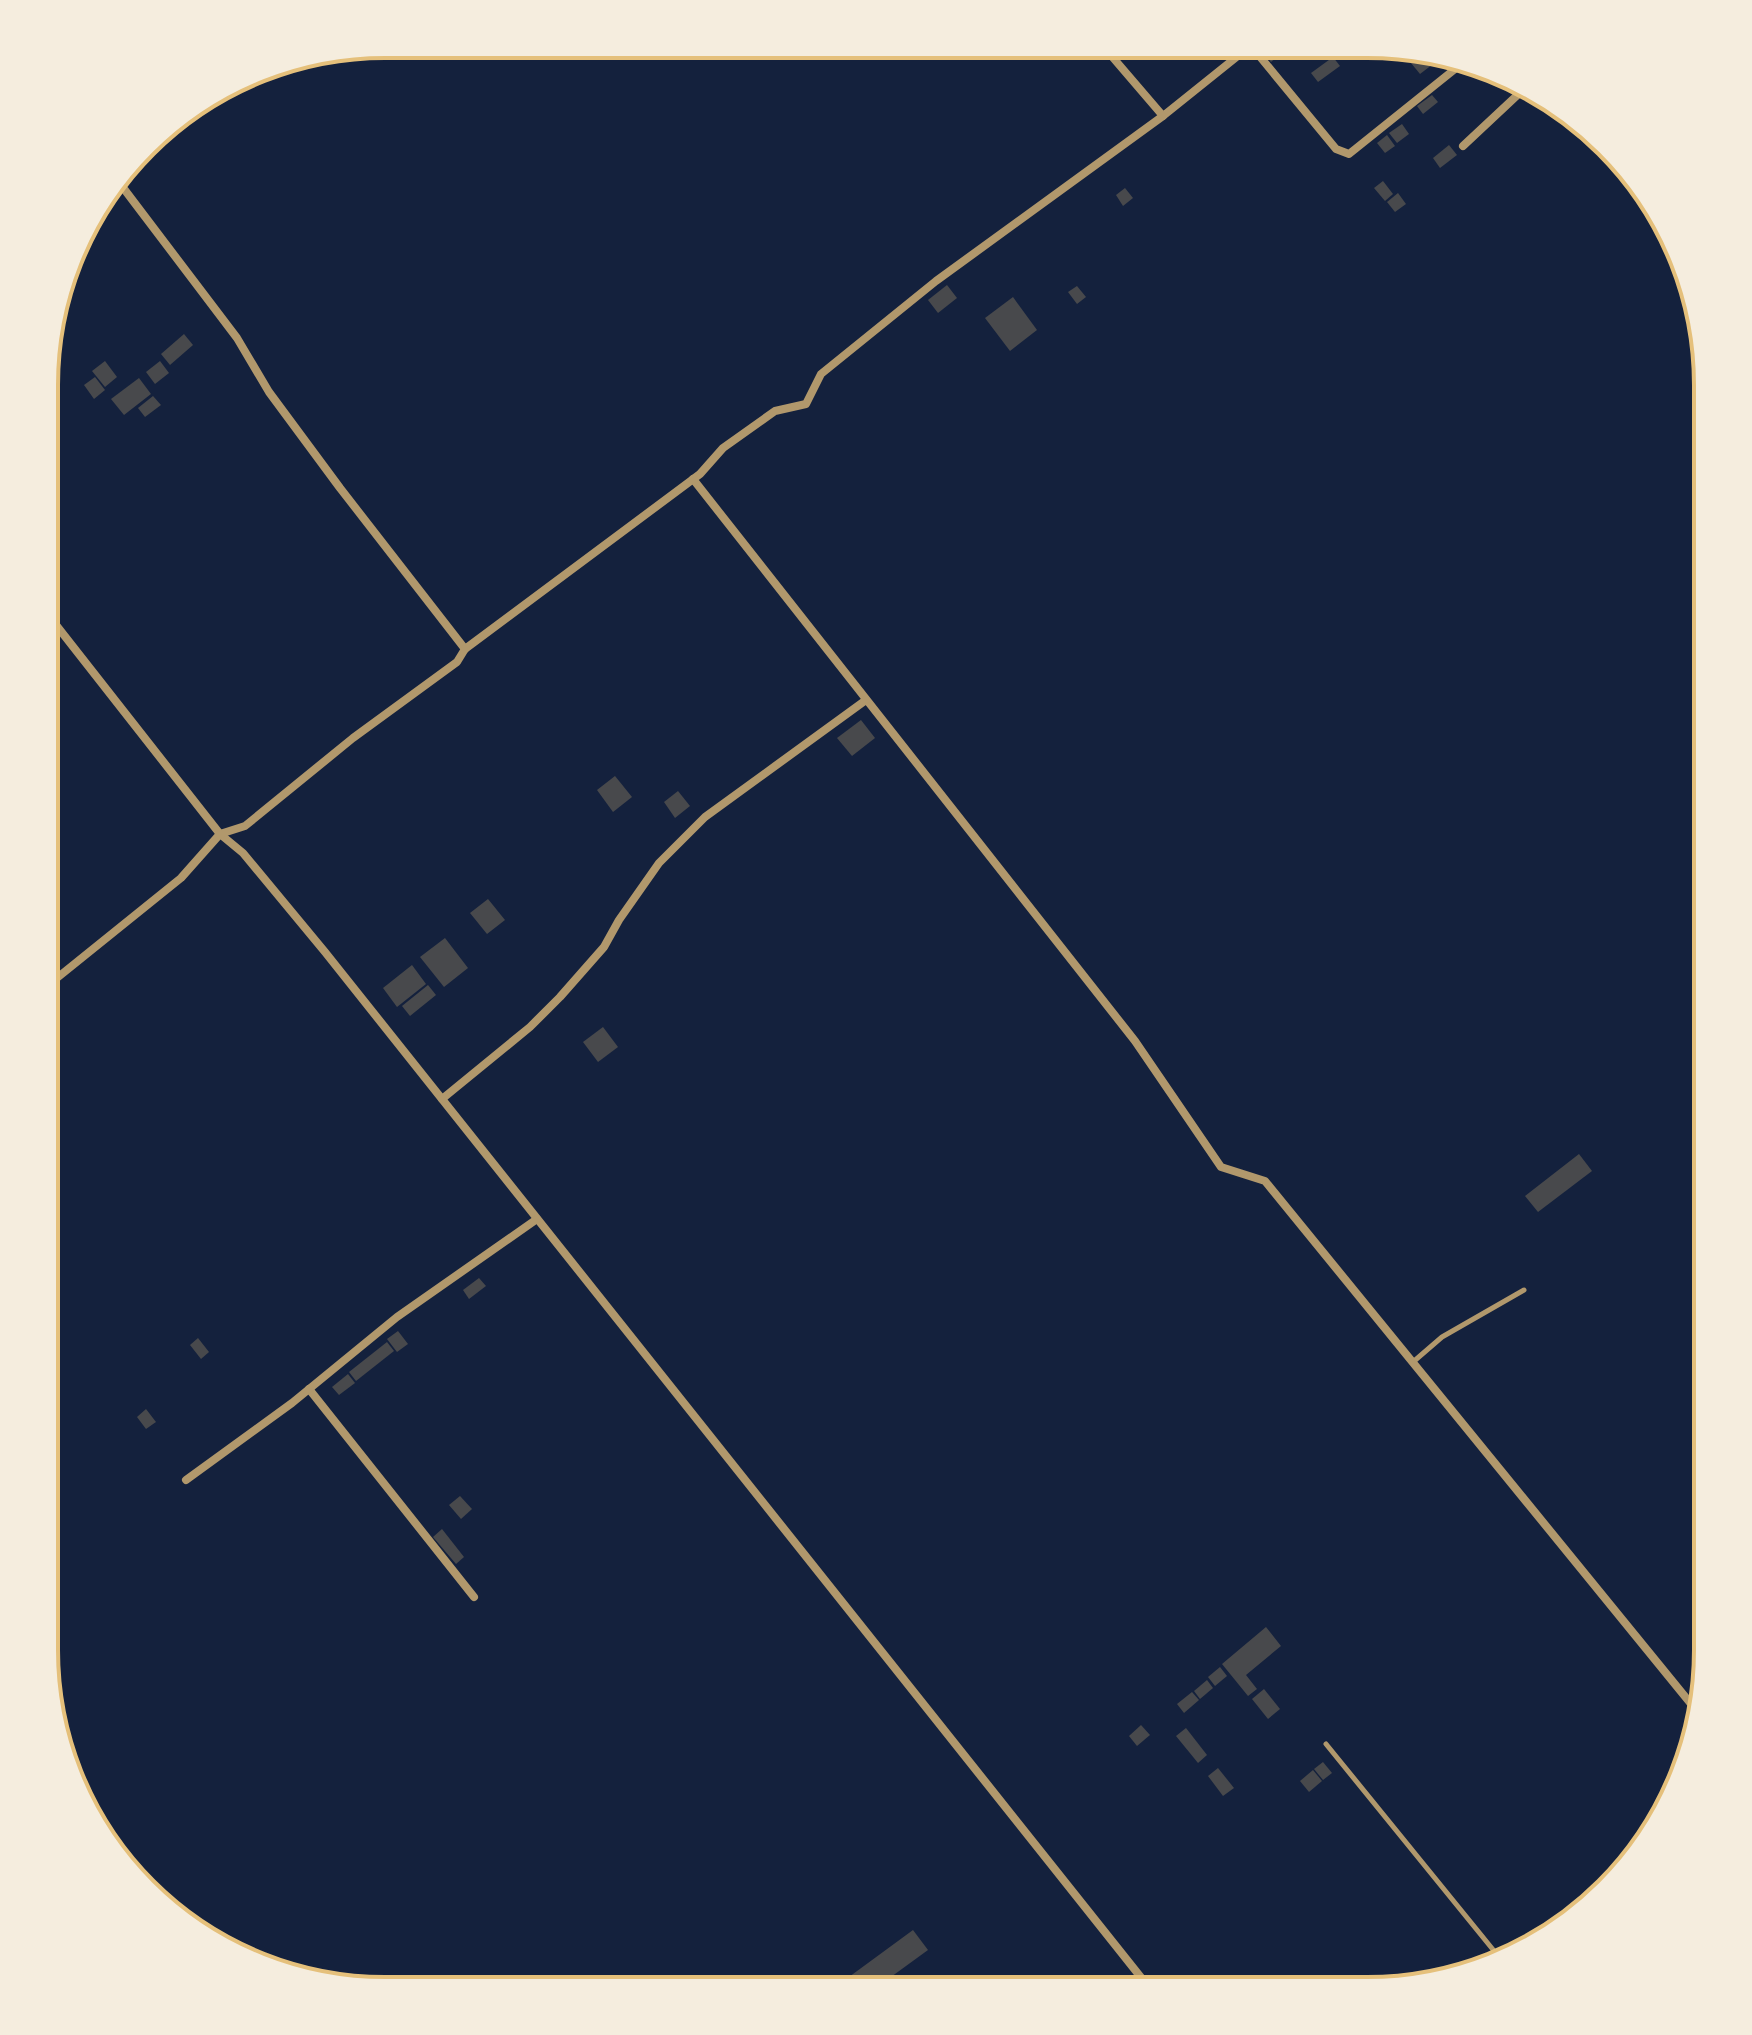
<svg xmlns="http://www.w3.org/2000/svg" width="1752" height="2035" viewBox="0 0 1752 2035" font-family="Montserrat,sans-serif">
<rect width="100%" height="100%" fill="#14213d"/>
<g fill="#48494c">
<polygon points="1269,47 1281,47 1284,51 1271,62 1263,51"/>
<polygon points="1398,47 1411,47 1418,56 1410,62"/>
<polygon points="1426,53 1441,58 1420,74 1411,63"/>
<polygon points="1333,57 1340,66 1318,82 1311,73"/>
<polygon points="1432,95 1438,102 1423,114 1417,106"/>
<polygon points="1402,124 1409,134 1397,143 1389,133"/>
<polygon points="1387,135 1395,146 1385,153 1377,143"/>
<polygon points="1449,145 1457,155 1440,168 1433,158"/>
<polygon points="1383,181 1393,194 1385,201 1374,188"/>
<polygon points="1125,188 1133,198 1123,206 1116,195"/>
<polygon points="1398,193 1406,204 1395,212 1387,202"/>
<polygon points="947,285 957,298 938,313 928,300"/>
<polygon points="1077,286 1086,297 1077,304 1068,292"/>
<polygon points="1013,297 1037,330 1010,351 985,318"/>
<polygon points="184,334 193,345 170,365 161,354"/>
<polygon points="105,361 117,377 105,387 92,371"/>
<polygon points="160,361 169,373 155,384 146,372"/>
<polygon points="95,377 105,390 94,399 84,385"/>
<polygon points="139,378 151,394 124,415 111,399"/>
<polygon points="153,396 161,405 145,417 138,408"/>
<polygon points="861,720 875,738 852,756 837,738"/>
<polygon points="615,776 632,797 613,812 597,790"/>
<polygon points="678,791 690,806 675,818 664,802"/>
<polygon points="488,899 505,920 487,934 470,913"/>
<polygon points="445,938 468,968 444,987 420,957"/>
<polygon points="412,965 426,984 397,1007 383,988"/>
<polygon points="428,985 436,995 410,1016 402,1006"/>
<polygon points="603,1027 618,1047 598,1062 583,1042"/>
<polygon points="1579,1154 1592,1171 1538,1212 1525,1196"/>
<polygon points="479,1278 486,1286 469,1299 463,1290"/>
<polygon points="398,1331 408,1344 397,1352 387,1339"/>
<polygon points="198,1338 209,1352 201,1359 190,1345"/>
<polygon points="387,1342 394,1351 356,1381 349,1372"/>
<polygon points="348,1374 355,1383 339,1395 332,1387"/>
<polygon points="146,1409 156,1422 146,1429 137,1417"/>
<polygon points="460,1496 472,1509 461,1519 449,1505"/>
<polygon points="442,1529 464,1557 456,1564 433,1537"/>
<polygon points="1266,1627 1281,1646 1246,1675 1257,1689 1248,1696 1222,1664"/>
<polygon points="1220,1667 1227,1676 1215,1686 1208,1677"/>
<polygon points="1207,1680 1213,1688 1200,1699 1194,1691"/>
<polygon points="1264,1689 1280,1709 1268,1719 1252,1699"/>
<polygon points="1192,1692 1199,1700 1184,1713 1177,1704"/>
<polygon points="1141,1725 1150,1735 1137,1746 1129,1736"/>
<polygon points="1186,1728 1207,1755 1198,1763 1176,1736"/>
<polygon points="1323,1762 1332,1773 1323,1780 1314,1769"/>
<polygon points="1218,1768 1234,1788 1223,1796 1208,1776"/>
<polygon points="1313,1770 1322,1781 1309,1792 1300,1781"/>
<polygon points="913,1930 928,1950 873,1990 861,1990 858,1987 853,1990 842,1990 838,1985"/>
</g>
<g fill="none" stroke-linecap="round" stroke-linejoin="round">
<g stroke="#b1986c" stroke-width="5">
<polyline points="1413,1362 1442,1337 1524,1290"/>
<polyline points="1326,1744 1499,1957"/>
</g>
<g stroke="#b1986c" stroke-width="8">
<polyline points="1103,46 1163,116 1249,47"/>
<polyline points="1252,47 1336,149 1349,154 1460,65"/>
<polyline points="1463,146 1524,89"/>
<polyline points="118,181 237,338 269,392 340,488 465,649"/>
<polyline points="693,479 1135,1041 1221,1167 1265,1181 1696,1710"/>
<polyline points="49,616 220,834 243,853 325,952 1151,1990"/>
<polyline points="47,986 181,878 220,834 245,826 353,738 457,662 465,649 700,474 723,448 775,411 806,404 821,374 936,281 1163,116"/>
<polyline points="442,1099 530,1027 560,997 604,947 619,920 659,863 705,817 866,700"/>
<polyline points="309,1389 474,1597"/>
<polyline points="186,1480 292,1403 397,1317 537,1219"/>
</g>
</g>
<path d="M0 0H1752V2035H0ZM385 58H1367A327 327 0 0 1 1694 385V1650A327 327 0 0 1 1367 1977H385A327 327 0 0 1 58 1650V385A327 327 0 0 1 385 58Z" fill="#f5edde" fill-rule="evenodd"/>
<path fill="none" stroke="#e5c07b" stroke-width="4" d="M385 58H1367A327 327 0 0 1 1694 385V1650A327 327 0 0 1 1367 1977H385A327 327 0 0 1 58 1650V385A327 327 0 0 1 385 58Z"/>
</svg>
